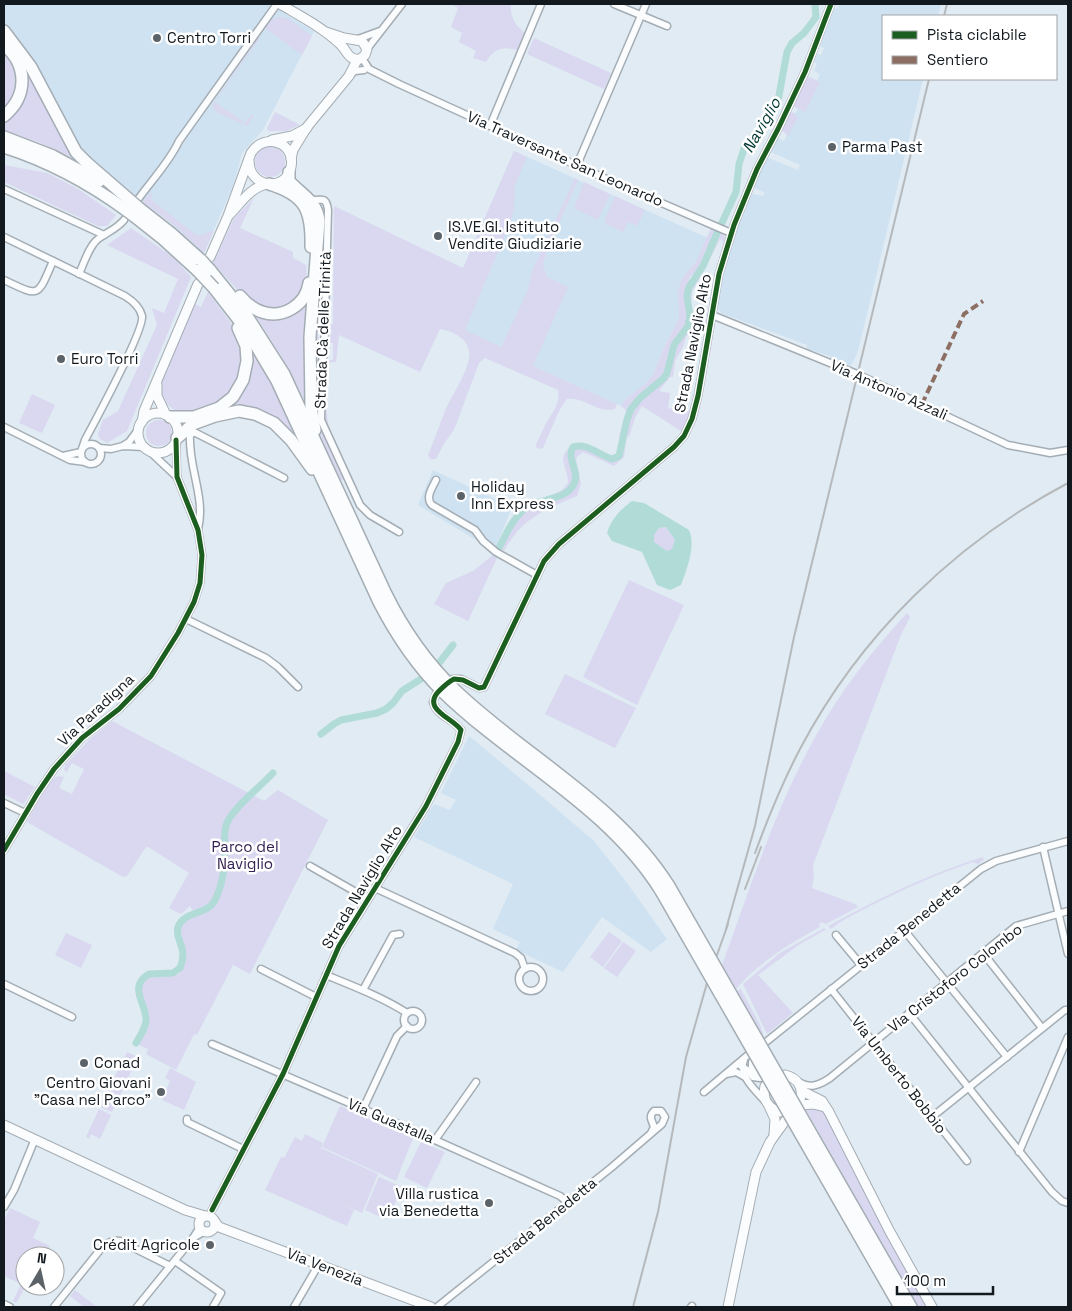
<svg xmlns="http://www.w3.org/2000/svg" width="1072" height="1311" viewBox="0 0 1072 1311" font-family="'Space Grotesk',sans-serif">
<rect width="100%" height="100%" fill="#e0ebf3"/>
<g fill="#cfe2f1">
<polygon points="4,4 266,4 279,10 314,31 263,130 242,153 234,183 204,253 167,220 85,156 13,37 4,25"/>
<polygon points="839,4 941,4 938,16 883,16 883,79 923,79 869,306 857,354 850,367 831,359 830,356 827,355 806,349 807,345 721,313 717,306 725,266 749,193 763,196 765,193 753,187 766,157 798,170 800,165 771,152 778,138 784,141 787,135 782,130 790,113 796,113 798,109 793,106 807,76 817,81 820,74 814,71 817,64 814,61 817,54 821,55 824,48 820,46 823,39 821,38 834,8 837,9"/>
<polygon points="514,151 708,238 698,259 684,276 679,289 679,318 663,350 653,375 646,383 626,399 621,406 439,324"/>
<polygon points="433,470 512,507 493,555 476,540 418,505"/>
<polygon points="469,736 526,783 594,841 627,883 667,939 651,952 602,917 563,972 516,950 520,942 493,929 513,884 414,837 434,804 450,810 456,800 441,793"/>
</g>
<g fill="#d9d8f0">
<path d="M451,4H511C510,17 515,25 525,33L517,50C502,46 494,49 486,62L473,58L476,51L459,42L462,33L451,27L458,8Z"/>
<path d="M283,17L289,19L312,36L302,55L266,29V26C270,20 275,17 283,17Z"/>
<polygon points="258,38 260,38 215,102 245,123 252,114 254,115 247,126 216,112 212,105"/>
<polygon points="534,38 611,73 604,89 527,54"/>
<polygon points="4,49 17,68 16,94 4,111"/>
<polygon points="22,61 77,160 38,142 4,130 4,120 15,109"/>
<polygon points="807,76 820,82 805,112 793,106"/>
<polygon points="275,112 300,125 286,131 268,131 267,128"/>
<polygon points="792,112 798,117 788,136 782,130 790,113"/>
<circle cx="270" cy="162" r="15"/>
<path d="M514,151L527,157L515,185L514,207L511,221L465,330L501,347L528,290L531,273L575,178L578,180L546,253L543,265L547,277L568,287L533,366L617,404L615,409C598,414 584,396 567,399L560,409L543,448L539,449L536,447V444C540,438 542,431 545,425C551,414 561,404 558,390L485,358L479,363L454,430L445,442L436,459H430L428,455C434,441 439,426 445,411C451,396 472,367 469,351C467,337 451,331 440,329L420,372L339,335L336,362L324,363L325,400L329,430L324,426V360H333V343H329L332,331L328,325L333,324L334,206L463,268Z"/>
<polygon points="4,165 47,173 78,189 116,215 107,226 98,226 4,182"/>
<polygon points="584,182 610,194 598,220 574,208"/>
<polygon points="150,193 152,194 151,199 153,201 195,234 201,235 214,230 204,253 175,226 143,202"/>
<polygon points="615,196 645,210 637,226 628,222 623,232 606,224 605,219"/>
<polygon points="254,198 240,228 293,252 293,258 306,265 307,283 294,305 267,311 241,294 213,263 234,218"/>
<polygon points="131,228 173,257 191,277 127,431 107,443 100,439 98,434 103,420 118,411 157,325 152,308 164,313 178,279 107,245"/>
<polygon points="711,228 716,230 698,269 690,277 686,287 685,296 688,315 687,324 672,344 663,375 637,398 628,409 624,422 621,442 619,437 626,410 621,406 626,399 646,383 653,375 663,350 679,318 678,294 680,284 684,276 696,262"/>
<path d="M721,233L725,237L724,242L722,239L719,241L709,261L692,292L691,302L695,325L686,337L683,347L675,361L673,377H670L659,391L670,393L668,408L691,412L686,425L681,431L642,406L635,418L629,437L627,436L624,457L614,466L583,452L576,458L581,484L577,496C544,510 522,518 504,551L502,549C508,536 514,520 526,510C540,499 569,502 577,484C581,473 572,462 574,450C590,440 605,472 621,457L631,411L644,397L666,380L677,345L690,329L692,317L690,297L691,287L706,264L717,237Z"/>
<polygon points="320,254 323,254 323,269 320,269 320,288 317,288 317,324 320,325 317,332 320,342 316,343 316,360 320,360 319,417 346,478 340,481 321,437 314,404 313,324"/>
<polygon points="208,292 233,326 242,346 243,370 229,397 195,413 180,414 165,403 161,395 161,383 195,304 201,307"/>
<polygon points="307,306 306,403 283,359 254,313"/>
<path d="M254,353L265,372L293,428L292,432C286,428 281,421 274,417C260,408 245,408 228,408L252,354Z"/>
<polygon points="32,394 55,405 42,433 19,423"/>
<circle cx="159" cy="433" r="13"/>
<path d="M568,449C567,457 571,460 573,468C579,486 563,493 548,497L562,490L568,483C569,471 557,459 568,449Z"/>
<polygon points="666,527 675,540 672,550 667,551 654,543 654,535 659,528"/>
<polygon points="493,555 497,558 468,621 434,604 446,583 473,571"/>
<polygon points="629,580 684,605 637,705 583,677"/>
<path d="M907,613L910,617L901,635L813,865L814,877L812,888L855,904L858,907L826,924L821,922L819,925L820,927C789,944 759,962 736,989L722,965C751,886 776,805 818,732C842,689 873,650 907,613Z"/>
<polygon points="565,674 636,708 615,748 545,714"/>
<path d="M112,721L264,801L278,790L328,820L250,974L233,965L197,1035L194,1034L176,1070L146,1054L148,1049L137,1044C142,1036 149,1027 149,1018C148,1004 132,987 150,977L170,976L179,974C200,951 162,926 195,915L190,906L181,914L169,908L189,873L148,847H146L127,876L123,877L27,822C32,813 48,781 56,777C60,776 61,776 64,777L59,788L72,794L84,769L72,763L66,773L64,769L66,764L89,740Z"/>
<polygon points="4,771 35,787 23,804 4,794"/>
<path d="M983,857L984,860L978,864L973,862C937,874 904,889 870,906C857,913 842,920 831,929L828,926C878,899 928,874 983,857Z"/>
<polygon points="824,928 828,932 825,930 800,944 758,975 793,1013 767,1034 743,984 780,953"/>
<polygon points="609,932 622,941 603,967 590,957"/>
<polygon points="66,933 92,945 81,968 55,955"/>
<polygon points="623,942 636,951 617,977 604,968"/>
<polygon points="740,989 742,991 761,1027 764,1038 737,991"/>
<polygon points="127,1052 138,1057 112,1112 100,1107"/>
<polygon points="170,1068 196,1082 184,1110 162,1100 170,1081 165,1078"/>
<polygon points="340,1106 413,1138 396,1181 322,1147"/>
<polygon points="99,1109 111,1115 100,1139 91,1134 89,1139 86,1137"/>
<polygon points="812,1109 821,1111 825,1114 880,1223 927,1307 918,1307 806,1110"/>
<polygon points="305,1134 323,1143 303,1187 321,1148 378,1174 362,1213 332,1200 354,1210 347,1226 265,1190 281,1157 284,1158 295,1137 302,1141"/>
<polygon points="421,1142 445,1152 427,1188 404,1177"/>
<polygon points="379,1177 402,1187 388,1220 365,1210"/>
<polygon points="10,1208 40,1222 33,1238 50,1246 44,1256 25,1256 25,1286 26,1286 16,1303 13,1301 21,1284 4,1276 4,1221"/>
<polygon points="75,1290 97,1307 84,1307 70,1296"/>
</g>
<path fill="#b1dbd6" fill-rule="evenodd" d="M632,501L644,503L689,530C696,546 687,569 681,585L670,590L657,585L642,552L612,541L607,533C612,518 620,510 632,501ZM666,527L675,540L672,549L667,551L654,542V535L659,528Z"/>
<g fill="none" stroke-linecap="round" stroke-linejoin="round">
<g stroke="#b1dbd6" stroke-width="7">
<polyline points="721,225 736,192 739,164 745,146 768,119 778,101 787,52 792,43 804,33 816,17 815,4"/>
<path d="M499,548C506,534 514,516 527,507C540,499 563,500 572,487C583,473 565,460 573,447C586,442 599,455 612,459L619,456L627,420L631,409L640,398L664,378L667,373L674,345L688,326L690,316L687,296L689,287L703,266L718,231"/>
<polyline points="439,663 453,645"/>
<polyline points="321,734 334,724 341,720 377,713 386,709 393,703 402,691 421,679"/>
<path d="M136,1043C140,1036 145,1029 146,1021C147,1004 127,987 149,974L173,973L180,968C189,947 174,940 178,927C184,911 206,915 214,902C223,885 225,868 225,850C225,841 223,832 227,823C233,808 261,786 273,773"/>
</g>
<g stroke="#a5adb4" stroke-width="9">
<g id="street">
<polyline points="614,4 667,26"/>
<polyline points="358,39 380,31"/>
<polyline points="367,49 402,4"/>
<polyline points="362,58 369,69 399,84 613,182 731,233"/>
<polyline points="350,75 355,71 364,70"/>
<polyline points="490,126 541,4"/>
<polyline points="577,165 646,4"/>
<polyline points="4,189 104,235"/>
<path d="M139,198C152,180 170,161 179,141L277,4"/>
<path d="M310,199C319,203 326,193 328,210L324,354L322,361L321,420L360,505L370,515L399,532"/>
<path d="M4,237L125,296C133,301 140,307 142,316C145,329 94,423 85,440L82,449"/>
<path d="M79,274C84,263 89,246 98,239C107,232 117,229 124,220"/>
<path d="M4,280C40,297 37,298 53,261"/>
<polyline points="712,315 857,374 1008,445 1050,453 1068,450"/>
<polyline points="4,427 70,460 85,462"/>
<circle cx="91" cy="454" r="10"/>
<polyline points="124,445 129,442 138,430"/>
<polyline points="99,448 111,449 123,446 144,447"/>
<polyline points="147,449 177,477"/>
<polyline points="63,456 81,452"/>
<path d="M436,480C432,488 425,498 432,505L475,530L483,541L496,552L537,575"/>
<path d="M198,529C206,498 188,467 190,435L194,432L284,478"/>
<polyline points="186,619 266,658 278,667 298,687"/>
<polyline points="453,679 461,679 479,688 484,687 544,561 559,544 674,447 684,436 692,419 698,396 719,274 734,225 757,169 778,129 805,72 831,4"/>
<polyline points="4,803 25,813"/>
<polyline points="1043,847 1068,954"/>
<polyline points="4,850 37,794 54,769 82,738 119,709 151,676 178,633 194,602 200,583 202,555 198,530 177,477 176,440"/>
<polyline points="310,866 368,899"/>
<polyline points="375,888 515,953 521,958 525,969"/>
<polyline points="904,930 1007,1057"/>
<polyline points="836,935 861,965"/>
<polyline points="983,953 1042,1028"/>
<circle cx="531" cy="979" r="12"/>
<polyline points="261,969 316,997"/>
<path d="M326,975C353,986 382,997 407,1013"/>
<polyline points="4,984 72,1017"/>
<polyline points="831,989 967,1161"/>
<polyline points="363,990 393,935 400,934"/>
<circle cx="413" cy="1020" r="9"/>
<polyline points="909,1013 1052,1192 1062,1201 1068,1203"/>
<polyline points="766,1042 981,869 996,861 1068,841"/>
<polyline points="212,1044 435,1140 560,1196 567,1202"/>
<path d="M744,1060C738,1076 756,1091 766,1102"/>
<polyline points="752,1062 752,1069 756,1075"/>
<polyline points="741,1066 746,1069 753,1077 760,1078"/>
<polyline points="726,1074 736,1072 745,1077"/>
<path d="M797,1081C810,1089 818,1086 830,1078L1016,926L1068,911"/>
<polyline points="704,1092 748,1055"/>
<polyline points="363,1109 397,1036 407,1026"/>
<polyline points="932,1117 1065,1010 1068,1010"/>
<polyline points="187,1119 187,1122 243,1149"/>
<polyline points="435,1140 476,1082"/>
<polyline points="1019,1152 1068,1037"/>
<polyline points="4,1207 14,1190 35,1139"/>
<path d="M212,1210L283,1074L339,946L426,806L458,742L461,730C453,719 437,716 433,702L436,694"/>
<polyline points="200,1227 193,1238 205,1231"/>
<polyline points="175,1261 221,1293 213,1307"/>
<polyline points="4,1304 10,1307"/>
<path d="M54,1307L104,1245C110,1242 113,1240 120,1241L170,1266"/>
<polyline points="137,1307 193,1238"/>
<polyline points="294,1307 319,1264"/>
<path d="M437,1307L612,1167L662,1124L665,1117L661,1111H654C648,1117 652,1120 654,1127L651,1133"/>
<polyline points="691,1307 692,1306"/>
</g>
</g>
<g stroke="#a5adb4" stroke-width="11">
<g id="secondary">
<path d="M280,4C300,16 322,27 340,44C347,50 348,61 360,59L365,55L367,49L362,41L344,38L326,32"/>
<polyline points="272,140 292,136 307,128"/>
<polyline points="291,159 293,150 307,127 349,76 357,60"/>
<path d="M229,215C240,204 252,185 269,184"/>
<path d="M210,257L228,216L251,153C264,132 296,142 291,167C286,193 248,188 249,160"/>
<polyline points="157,385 157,396 166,415"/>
<circle cx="158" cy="433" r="20"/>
<polyline points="142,422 144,411 198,284"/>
<path d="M785,1075C798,1078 804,1088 800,1100"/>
<path d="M765,1086C762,1099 768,1108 780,1112"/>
<polyline points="800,1086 804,1092 822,1101 829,1112 889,1230 932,1307"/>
<polyline points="802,1105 813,1104 825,1107"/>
<polyline points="769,1106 775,1119 774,1134"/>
<polyline points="4,1125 185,1210 205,1216"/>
<circle cx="207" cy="1224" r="8"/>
<polyline points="215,1222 219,1227 431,1307"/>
<polyline points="728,1307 756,1172 770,1142 785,1121"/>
</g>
</g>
<g stroke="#a5adb4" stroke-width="14">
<g id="highway">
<polyline points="4,31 31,67 76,152 87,163 132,202"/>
<path d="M4,45C28,65 28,96 4,116"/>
<polyline points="4,137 53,156 99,181"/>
<path d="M4,147C48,161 89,183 126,210"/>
<path d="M289,172V181C302,195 317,201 319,221L310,337L311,407L315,430"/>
<path d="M269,184C306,195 312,211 311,247"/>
<polyline points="139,208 172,234 201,260"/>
<polyline points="134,216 163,239 197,270"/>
<path d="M210,270L247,316L284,374L385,592C403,629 426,662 455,690C525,757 616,802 669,886"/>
<path d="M214,288L248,332L277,381L379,602C396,635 417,666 443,692C513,760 608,806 661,891"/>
<path d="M240,296C246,303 253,309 262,312C283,319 306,305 309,283"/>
<polyline points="170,417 194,417 219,408 233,397 243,380 247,361 246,346 238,328"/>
<polyline points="177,438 193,424 215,416 239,411 255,414 274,423 291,440 312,469"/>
<polyline points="808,1128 911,1307"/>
<polyline points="800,1133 900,1307"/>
</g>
</g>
<use href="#street" stroke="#fafcfd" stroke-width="6"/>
<use href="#secondary" stroke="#fafcfd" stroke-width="9"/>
<use href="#highway" stroke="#fafcfd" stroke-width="11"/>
<g stroke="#b6b9bb" stroke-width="2">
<polyline points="944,16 947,4"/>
<path d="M755,853C768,818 782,783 800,749C860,635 955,543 1068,483"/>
<polyline points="745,889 761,847"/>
<polyline points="726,929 755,826 794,637 929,79"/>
<polyline points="717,955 728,924"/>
<polyline points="633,1307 658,1212 686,1057 707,983"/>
</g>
<g stroke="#a5adb4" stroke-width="14" stroke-linecap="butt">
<g id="highway-bridge">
<polyline points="132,202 139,208"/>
<polyline points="126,210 134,216"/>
<polyline points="201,260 210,270"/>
<polyline points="197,270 214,288"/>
<polyline points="669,886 808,1128"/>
<polyline points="661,891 800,1133"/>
</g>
</g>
<use href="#highway-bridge" stroke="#fafcfd" stroke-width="11"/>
<polyline stroke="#8d6e63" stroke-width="4" stroke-dasharray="8 4" stroke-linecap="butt" points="922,404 964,314 983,301"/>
<g stroke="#fff" stroke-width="8">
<g id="cycleway">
<polyline points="4,850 37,794 54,769 82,738 119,709 151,676 178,633 194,602 200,583 202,555 198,530 177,477 176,440"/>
<path d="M212,1210L283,1074L339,946L426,806L458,742L461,730C453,718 421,709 439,691C443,687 448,682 454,679L463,680L479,688L484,687L544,561L559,544L674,447L684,436L692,419L698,396L719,274L734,225L757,169L778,129L805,72L831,4"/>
</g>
</g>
<use href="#cycleway" stroke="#1b5e20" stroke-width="5"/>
</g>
<g fill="#5b6369" stroke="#fff" stroke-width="2">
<circle cx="157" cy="38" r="5"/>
<circle cx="832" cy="147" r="5"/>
<circle cx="438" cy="236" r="5"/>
<circle cx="61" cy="359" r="5"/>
<circle cx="461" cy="496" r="5"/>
<circle cx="84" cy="1063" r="5"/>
<circle cx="161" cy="1092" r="5"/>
<circle cx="489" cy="1203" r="5"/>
<circle cx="210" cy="1245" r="5"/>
</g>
<g text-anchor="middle" stroke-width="5" stroke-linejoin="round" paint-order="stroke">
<g font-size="15" fill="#131a1f" stroke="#fff" text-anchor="start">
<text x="167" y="43">Centro Torri</text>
<text x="842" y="152">Parma Past</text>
<text x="448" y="232">IS.VE.GI. Istituto<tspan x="448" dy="17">Vendite Giudiziarie</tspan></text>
<text x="71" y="364">Euro Torri</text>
<text x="471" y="492">Holiday<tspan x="471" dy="17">Inn Express</tspan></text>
<text x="94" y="1068">Conad</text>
<text x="151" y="1088" text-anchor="end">Centro Giovani<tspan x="151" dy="17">"Casa nel Parco"</tspan></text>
<text x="479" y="1199" text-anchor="end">Villa rustica<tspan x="479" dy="17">via Benedetta</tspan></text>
<text x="200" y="1250" text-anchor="end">Crédit Agricole</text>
</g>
<g font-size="15" fill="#131a1f" stroke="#fff">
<text transform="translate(565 159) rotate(24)" y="5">Via Traversante San Leonardo</text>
<text transform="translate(323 330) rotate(-88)" y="5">Strada Cà delle Trinità</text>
<text transform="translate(693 343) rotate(-79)" y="5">Strada Naviglio Alto</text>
<text transform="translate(889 390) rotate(24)" y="5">Via Antonio Azzali</text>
<text transform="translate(96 710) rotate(-43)" y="5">Via Paradigna</text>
<text transform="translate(362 887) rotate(-59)" y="5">Strada Naviglio Alto</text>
<text transform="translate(909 926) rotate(-39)" y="5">Strada Benedetta</text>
<text transform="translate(955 978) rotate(-38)" y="5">Via Cristoforo Colombo</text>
<text transform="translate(899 1075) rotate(52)" y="5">Via Umberto Bobbio</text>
<text transform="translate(391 1121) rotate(23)" y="5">Via Guastalla</text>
<text transform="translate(545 1221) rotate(-39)" y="5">Strada Benedetta</text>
<text transform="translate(325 1267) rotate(21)" y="5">Via Venezia</text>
</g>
<g font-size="15" fill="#332152" stroke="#fff">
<text x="245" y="852">Parco del<tspan x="245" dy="17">Naviglio</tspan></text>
</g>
<g font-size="16" font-style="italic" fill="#013630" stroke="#fff">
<text transform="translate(761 125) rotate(-60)" y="6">Naviglio</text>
</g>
</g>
<rect width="1072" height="1311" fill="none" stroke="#131a1f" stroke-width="10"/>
<rect x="882" y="15" width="175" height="65" fill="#ffffff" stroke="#a1a3a5"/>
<rect x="892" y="31" width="25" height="8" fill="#1b5e20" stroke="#a1a3a5"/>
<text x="927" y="40" font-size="15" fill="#131a1f">Pista ciclabile</text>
<rect x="892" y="56" width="25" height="8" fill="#8d6e63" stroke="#a1a3a5"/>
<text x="927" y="65" font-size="15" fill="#131a1f">Sentiero</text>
<g transform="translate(40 1271) rotate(9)"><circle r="24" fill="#ffffff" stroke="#a1a3a5"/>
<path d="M0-4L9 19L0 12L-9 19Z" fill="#5b6369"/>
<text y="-8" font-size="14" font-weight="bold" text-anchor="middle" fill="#131a1f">N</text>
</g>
<path d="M897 1286v8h96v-8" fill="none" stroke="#131a1f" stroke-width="2.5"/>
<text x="904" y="1286" font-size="15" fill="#131a1f" stroke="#ffffff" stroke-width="4" paint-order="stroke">100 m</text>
</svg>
